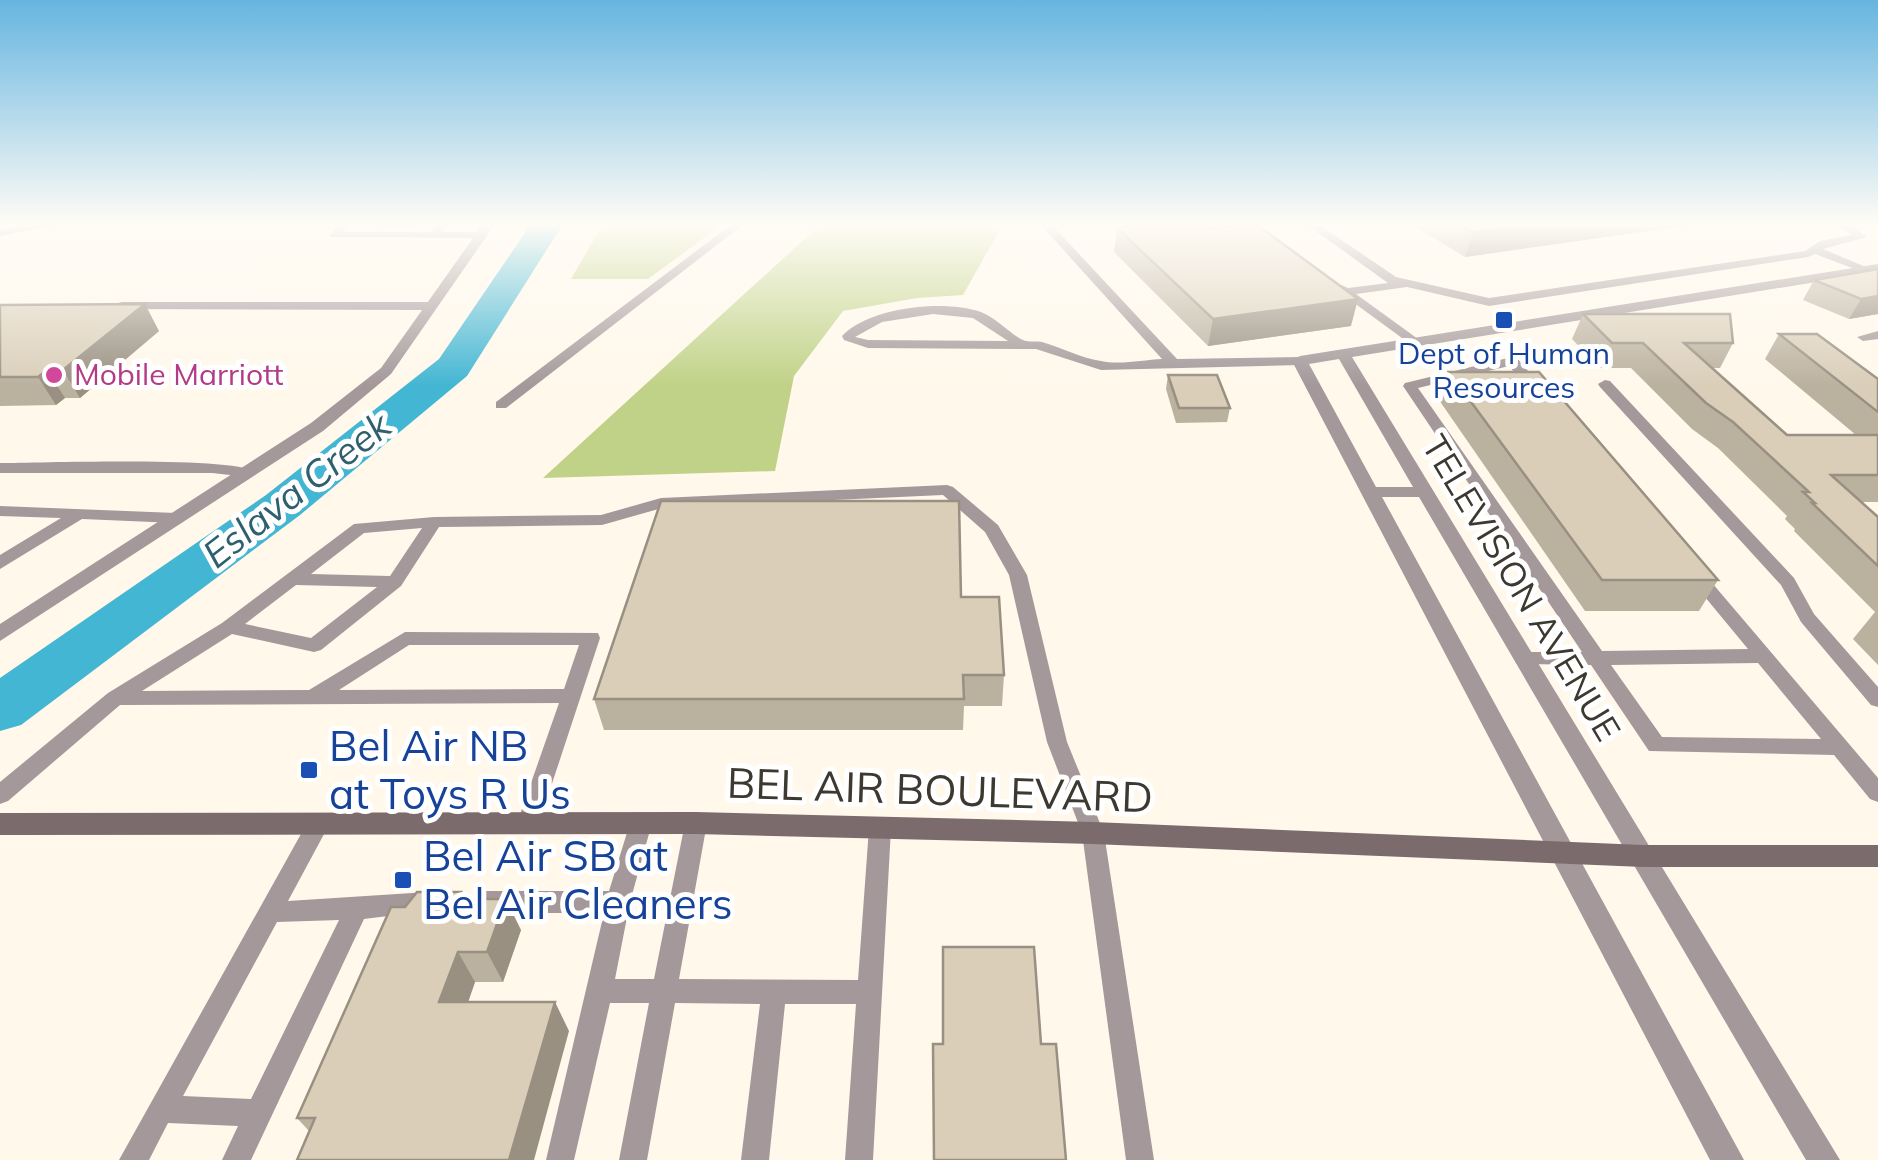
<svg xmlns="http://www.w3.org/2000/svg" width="1878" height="1160" viewBox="0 0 1878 1160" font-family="Mulish,sans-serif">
<rect width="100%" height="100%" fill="#fff8eb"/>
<g fill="#c0d287">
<polygon points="603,224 723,224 648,279 571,279"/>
<polygon points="821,224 1003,224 963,295 917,298 843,311 794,376 775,471 543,478"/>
</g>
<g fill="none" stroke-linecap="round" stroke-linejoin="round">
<polygon fill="#43b6d3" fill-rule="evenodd" points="531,224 563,224 467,376 300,515 21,725 0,731 0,678 266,495 439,359"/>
<g fill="#a4989a" fill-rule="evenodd">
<polygon points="37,224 62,224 0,236 0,230"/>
<polygon points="340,224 351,224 344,232 431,232 437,224 448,224 442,232 481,232 486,235 481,238 331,237 330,235"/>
<polygon points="732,224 744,224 506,408 496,408 496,402"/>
<path d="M1040,224H1051L1177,359L1300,357L1307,361L1300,365L1101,370L1036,349L868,348L844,340L842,336C869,307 944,299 981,312C997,318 1014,338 1026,341C1031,342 1037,341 1042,342C1061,347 1080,358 1101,361C1120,365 1143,360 1162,359ZM933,314L973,318L1008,341L868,340L855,337L882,322Z"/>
<polygon points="1306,224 1318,224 1396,277 1489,298 1805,251 1820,241 1852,235 1837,224 1849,224 1867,237 1823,249 1873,270 1863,272 1815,254 1808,257 1489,306 1407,287 1356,294 1418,339 1418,345 1413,346 1335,289 1341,285 1348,288 1388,283"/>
<polygon points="122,302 431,302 437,306 431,310 118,309 118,303"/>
<polygon points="1878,331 1878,339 1863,341 1857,337"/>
<path d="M1512,357L1517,358L1540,385V391H1530L1509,366L1418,388L1602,651L1748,649L1686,574L1689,570H1701L1878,778V802L1870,799L1834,755L1649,751L1591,665L1517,664L1514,659L1517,654L1524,652H1582L1403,386L1405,383ZM1758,663L1821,739L1662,737L1611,665Z"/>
<polygon points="1605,380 1610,381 1794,578 1814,614 1878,687 1878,707 1871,705 1801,622 1781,585 1600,387 1598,384"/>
<path d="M0,463C41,463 233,456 256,472L248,477L212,473H0Z"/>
<path d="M947,485L953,487L998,525L1027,575L1067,742L1104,833L1154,1160H1126L1082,833L1047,742L1009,575L985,532L943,495L662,508L602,525L439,527L401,586L321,650L314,652L232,634L142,691L309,690L405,632L598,633L600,638L539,823L536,830L528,832L520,830L517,823L559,703L120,705L8,801L0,804V782L108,693L222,623L354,524L434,517L601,515L661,498ZM422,528L390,576L311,574L364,533ZM296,585L377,587L311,638L245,624ZM409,645H579L564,689L339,690Z"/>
<polygon points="0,506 176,513 184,518 176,523 82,519 0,569 0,555 61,518 0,516"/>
<path d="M319,814L327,816L330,823L288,901L428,892L436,896L440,903L436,910L364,919L251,1160H222L238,1126L168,1123L149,1160H119L311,816ZM339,920L251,1099L183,1096L277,922Z"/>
<polygon points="641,814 649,816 652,823 630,902 615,979 654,979 685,823 688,816 696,814 704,816 707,823 679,979 858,980 869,828 872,821 880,819 888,821 891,828 873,1160 845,1160 856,1004 785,1004 769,1160 741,1160 760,1004 675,1003 647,1160 619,1160 649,1003 610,1003 574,1160 546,1160 604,913 484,913 476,909 472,902 476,895 484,891 609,891 630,823 633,816"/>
</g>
<g fill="#a4989a" fill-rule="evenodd">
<polygon points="483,224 495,224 391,374 323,431 0,641 0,624 311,423 381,368"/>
<path d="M1878,264V272L1352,357L1840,1160H1806L1419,497H1382L1744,1160H1710L1292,361L1300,356ZM1339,359L1413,487H1376L1309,364Z"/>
</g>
<polygon fill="#7c6b6d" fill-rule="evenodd" points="696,812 1093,822 1643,845 1878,845 1878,867 1643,867 1093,844 696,834 0,835 0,813"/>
</g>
<g fill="#bbb19f">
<polygon points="380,224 419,224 415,228 381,228"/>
<polygon points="1411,224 1697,224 1465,257"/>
<polygon points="1117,228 1351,326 1208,346 1114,252"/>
<polygon points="1878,269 1878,314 1849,319 1803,300 1814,280"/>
<polygon points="0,305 159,331 80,398 65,398 56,405 0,406"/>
<polygon points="1583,314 1733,343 1720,368 1712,368 1787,435 1856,435 1765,359 1779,334 1878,379 1878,502 1862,502 1878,517 1878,665 1853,639 1875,612 1794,531 1795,529 1785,519 1787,516 1718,448 1692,429 1631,368 1600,368 1572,339"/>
<polygon points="1449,372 1718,580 1699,611 1585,611 1439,400"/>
<polygon points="1168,375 1230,408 1227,422 1176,423 1166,389"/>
<polygon points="961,597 1004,675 1002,706 964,706 963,730 604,730 594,699"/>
<polygon points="461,892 465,899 521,930 503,982 475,982 468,1002 569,1031 309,1131 297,1118 405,907"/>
</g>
<g fill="#999082">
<polygon points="1536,224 1697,224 1465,257 1473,232"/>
<polygon points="1878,296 1878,314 1849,319 1861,299"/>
<polygon points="1358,299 1351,326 1208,346 1213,319"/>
<polygon points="145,304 159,331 80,398 63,370"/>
<polygon points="47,370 65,398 56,405 38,377"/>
<polygon points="506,899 521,930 503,982 487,952"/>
<polygon points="458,952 475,982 458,1031 439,1002"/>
<polygon points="555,1002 569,1031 534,1160 509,1160"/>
</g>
<g fill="#daceb9" stroke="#999082" stroke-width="2.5">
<polygon points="1148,224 1204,224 1210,228 1256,224 1358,299 1213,319 1117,228"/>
<polygon points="1459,224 1536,224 1473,232"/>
<polygon points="1878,269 1878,296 1861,299 1814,280"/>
<polygon points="145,304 63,370 47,370 38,377 0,377 0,305"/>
<polygon points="1583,314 1730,314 1733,343 1684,343 1787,435 1878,435 1878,475 1831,475 1878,517 1878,566 1812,503 1815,503 1803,492 1809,492 1733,422 1706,403 1643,343 1612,343"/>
<polygon points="1779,334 1817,334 1878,379 1878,412"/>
<polygon points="1449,372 1539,372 1718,580 1602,580"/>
<polygon points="1168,375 1217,375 1230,408 1179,408"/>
<polygon points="661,501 959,501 961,597 999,597 1004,675 963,675 964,699 594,699"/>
<polygon points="417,892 461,892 458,899 506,899 487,952 458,952 439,1002 555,1002 509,1160 297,1160 315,1118 297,1118 391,907 405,907"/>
<polygon points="943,947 1034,947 1041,1044 1056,1044 1066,1160 934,1160 933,1044 943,1044"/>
</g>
<linearGradient id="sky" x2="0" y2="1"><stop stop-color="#66b5e0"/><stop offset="0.58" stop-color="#fffcf6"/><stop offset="1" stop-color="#fffcf6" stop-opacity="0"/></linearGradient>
<rect width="1878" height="386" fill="url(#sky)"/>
<g fill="#1a4fb4" stroke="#fff" stroke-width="4">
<rect x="1494" y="310" width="20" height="20" rx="5"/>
<rect x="299" y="760" width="20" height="20" rx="5"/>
<rect x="393" y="870" width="20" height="20" rx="5"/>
</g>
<circle fill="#d1479c" stroke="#fff" stroke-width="4" cx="54" cy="375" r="10"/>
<g text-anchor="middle" stroke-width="10" stroke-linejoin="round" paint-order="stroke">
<g font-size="30" fill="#164399" stroke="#fff">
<text x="1504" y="364">Dept of Human<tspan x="1504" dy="34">Resources</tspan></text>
</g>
<g font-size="30" fill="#b23c85" stroke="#fff" text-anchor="start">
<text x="74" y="385">Mobile Marriott</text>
</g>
<g font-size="35" fill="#3d3930" stroke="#fff">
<text transform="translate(1521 588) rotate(59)" y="12">TELEVISION AVENUE</text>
</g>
<g font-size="38" font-style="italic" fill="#305f6d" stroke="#fff">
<text transform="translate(297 490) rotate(-38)" y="13">Eslava Creek</text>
</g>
<g font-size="42" fill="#164399" stroke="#fff" text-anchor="start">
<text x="329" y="761">Bel Air NB<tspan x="329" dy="48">at Toys R Us</tspan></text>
<text x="423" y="871">Bel Air SB at<tspan x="423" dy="48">Bel Air Cleaners</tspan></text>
</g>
<g font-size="42" fill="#3d3930" stroke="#fff">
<text transform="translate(940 790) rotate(2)" y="15">BEL AIR BOULEVARD</text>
</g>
</g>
</svg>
